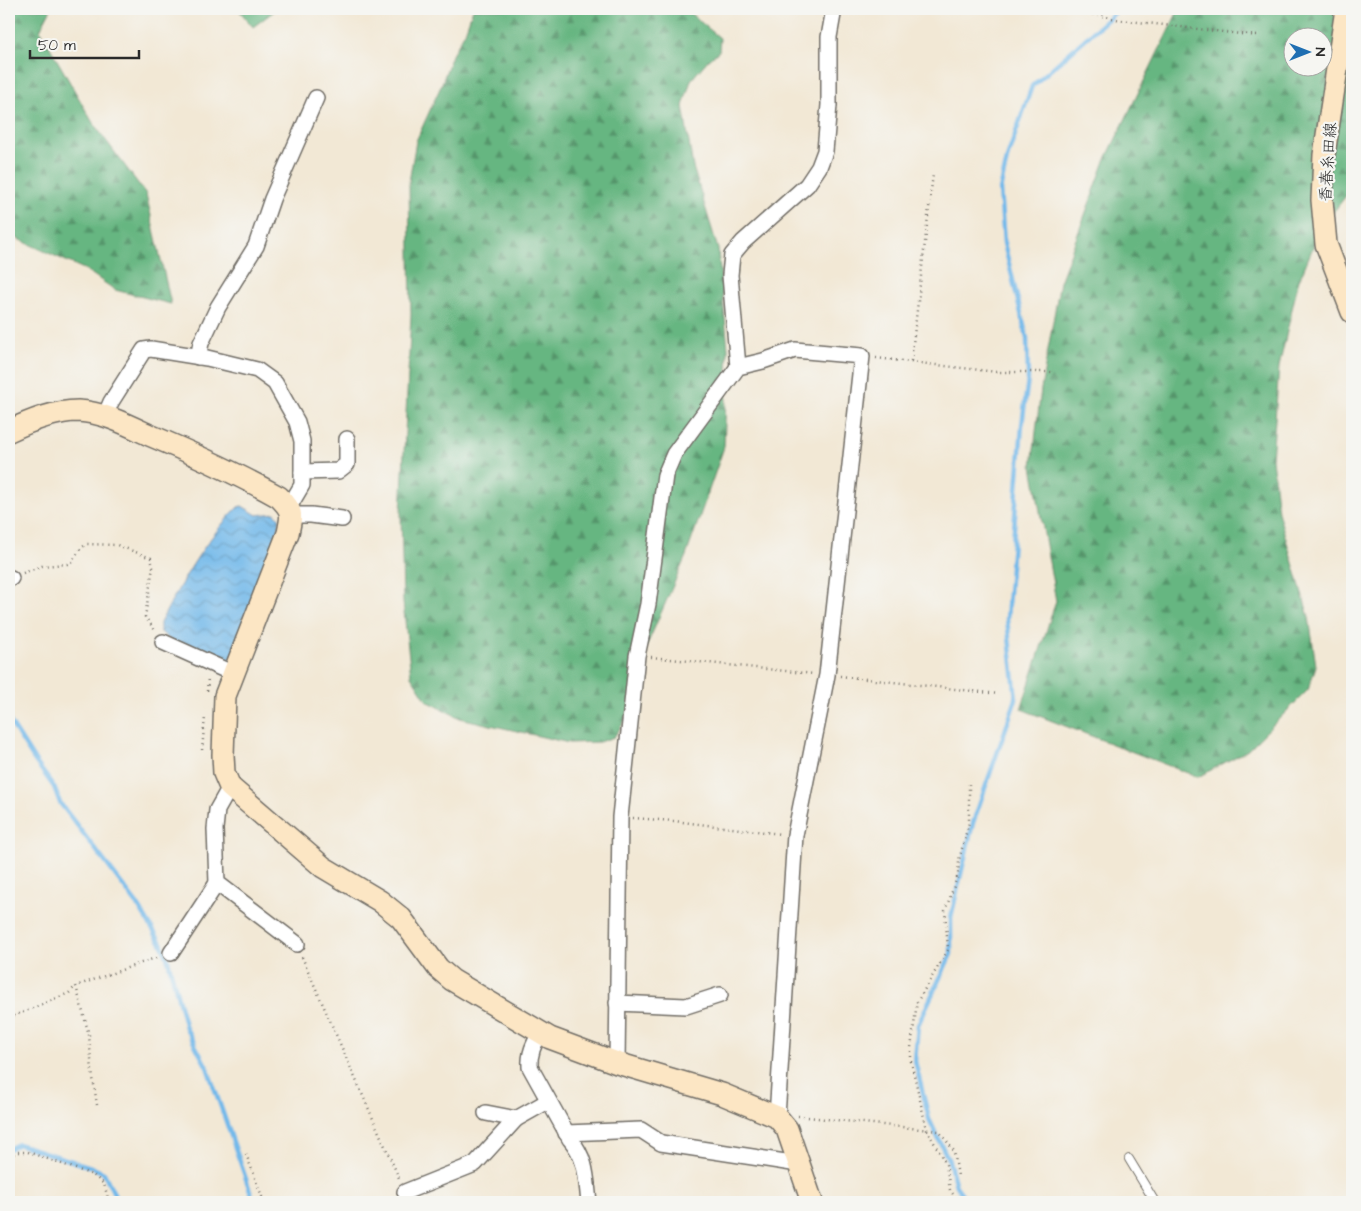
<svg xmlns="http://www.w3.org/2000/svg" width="1361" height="1211" viewBox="0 0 1361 1211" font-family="'Architects Daughter','Klee One',sans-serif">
<defs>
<pattern id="forest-firs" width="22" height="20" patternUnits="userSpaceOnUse" patternTransform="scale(1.25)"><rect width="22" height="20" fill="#66b681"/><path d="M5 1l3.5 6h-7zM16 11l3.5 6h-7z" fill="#54946a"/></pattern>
<pattern id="water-waves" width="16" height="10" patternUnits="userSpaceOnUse" patternTransform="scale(1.25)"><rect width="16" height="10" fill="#73b9ea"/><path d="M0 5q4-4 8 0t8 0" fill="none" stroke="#5f97be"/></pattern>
</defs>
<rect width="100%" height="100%" fill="#f6f6f2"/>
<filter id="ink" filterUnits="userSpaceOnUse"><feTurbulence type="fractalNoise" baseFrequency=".02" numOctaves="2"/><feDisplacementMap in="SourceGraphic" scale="10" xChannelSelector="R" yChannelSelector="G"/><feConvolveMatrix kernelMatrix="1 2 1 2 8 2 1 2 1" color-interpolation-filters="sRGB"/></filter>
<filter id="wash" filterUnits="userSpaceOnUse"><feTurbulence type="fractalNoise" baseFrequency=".0096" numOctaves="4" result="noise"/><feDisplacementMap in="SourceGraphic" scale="20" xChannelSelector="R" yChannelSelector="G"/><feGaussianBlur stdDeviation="1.12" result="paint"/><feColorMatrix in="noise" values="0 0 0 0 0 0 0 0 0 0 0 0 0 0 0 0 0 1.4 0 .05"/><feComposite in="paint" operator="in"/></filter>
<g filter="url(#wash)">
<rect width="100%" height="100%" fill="#f2e8d5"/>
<g fill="url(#forest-firs)" stroke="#487056" fill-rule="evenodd">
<polygon points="9,9 51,9 40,30 93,123 146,194 171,304 115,290 86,270 9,235"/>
<polygon points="238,9 277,9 253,27"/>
<polygon points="473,9 678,9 691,14 720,38 719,51 708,60 691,80 683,106 693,167 718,249 728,348 724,447 686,556 643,654 625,721 614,737 599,742 569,743 460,718 427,701 411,676 403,602 401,512 411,315 409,182 416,141 441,86 452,55 465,32"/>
<path d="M1179,9H1352V188L1321,228L1298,283L1279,367L1272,459L1278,512L1309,617L1316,666L1308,690L1248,750L1198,777L1021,709L1056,601L1032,466L1041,389L1060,282L1105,161ZM1294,38H1324V68H1294Z"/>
</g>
<path fill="url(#water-waves)" stroke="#4f728a" d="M242,506L257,515L275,513L280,519L278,533L228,666L171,641L160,631V623C184,578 202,544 238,507Z"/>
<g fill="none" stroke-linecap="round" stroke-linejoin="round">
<g stroke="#73b9ea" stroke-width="4.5">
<polyline points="9,720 35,761 54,787 60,803 137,904 161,943 168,960 186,1028 207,1067 254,1202"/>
<polyline points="9,1149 18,1144 91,1167 104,1173 118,1202"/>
<polyline points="968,1202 956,1186 949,1161 929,1119 915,1061 918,1025 951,954 951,917 973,823 1016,699 1007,619 1022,425 1028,379 1027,338 1004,243 1000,190 1008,155 1032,86 1119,9"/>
</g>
</g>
</g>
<g filter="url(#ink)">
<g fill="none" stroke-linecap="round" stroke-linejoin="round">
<g stroke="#716d66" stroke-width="10">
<polyline id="lane" points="1129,1159 1155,1202"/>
</g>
<g stroke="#716d66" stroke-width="18">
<g id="street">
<polyline points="198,357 201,343 218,307 256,246 272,199 316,98"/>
<polyline points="738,367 730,275 732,255 743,242 807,185 819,167 825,151 829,105 829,37 834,9"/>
<polyline points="105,416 111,402 144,350 151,349 207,358 257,370 275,383 297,422 302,441 302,485 289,507"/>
<polyline points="302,472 338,471 347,464 347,439"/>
<polyline points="290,515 311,515 342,519"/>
<polyline points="9,579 11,578"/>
<polyline points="163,642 234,674"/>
<polyline points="230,787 217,810 215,829 217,883 297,944"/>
<polyline points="171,953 217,883"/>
<polyline points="617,1003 686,1006 720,995"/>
<path d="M540,1033C534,1044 529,1053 530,1067L570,1139C587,1159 586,1178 589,1202"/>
<polyline points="617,1063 620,817 637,656 648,604 665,475 674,454 738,367 763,361 795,350 862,356 827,675 795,835 777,1117"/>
<polyline points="486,1113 516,1119 548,1101"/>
<polyline points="566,1133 641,1130 661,1143 792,1163 799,1162"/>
<polyline points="405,1192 475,1164 516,1119"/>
</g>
</g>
<g stroke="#716d66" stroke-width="24">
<g id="secondary">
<polyline points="1346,9 1324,155 1322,200 1326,244 1352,312"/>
<path d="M9,431C30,421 54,411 78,411C102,412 126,424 147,434C192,453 236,473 279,497C293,511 292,514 288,533L225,696L223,755L224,773L230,787L323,867L380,901L401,918L438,968L452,980L550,1038L617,1063L722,1094L777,1117L787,1129L812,1202"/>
</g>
</g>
<g stroke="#716d66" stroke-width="2.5" stroke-dasharray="1 4" stroke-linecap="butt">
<polyline points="1068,9 1121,20 1258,36"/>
<polyline points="876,358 997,372 1054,372"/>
<polyline points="911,361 933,174"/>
<polyline points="23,573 42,566 67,564 72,562 81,548 87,544 117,545 151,558 153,567 145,617 155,630"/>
<polyline points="651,657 814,674"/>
<polyline points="840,676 999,694"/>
<polyline points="207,691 208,677"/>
<polyline points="202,750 205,717"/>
<polyline points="633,818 674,821 781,834"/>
<polyline points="302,957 399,1178"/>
<polyline points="9,1018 69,993 76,986"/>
<polyline points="97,1105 92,1071 89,1035 76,986 158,957"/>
<polyline points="798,1116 939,1131 954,1151 958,1176"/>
<polyline points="246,1154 264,1202"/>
<polyline points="9,1156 17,1152 28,1152 93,1175 104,1184 109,1202"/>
<polyline points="959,1202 950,1190 946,1164 927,1130 911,1062 911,1048 917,1002 948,950 945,911 958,875 959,860 969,822 969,784"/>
</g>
<use href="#lane" stroke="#fff" stroke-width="8"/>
<use href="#street" stroke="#fff" stroke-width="15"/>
<use href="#secondary" stroke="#fce6c4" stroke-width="21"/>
</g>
</g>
<g text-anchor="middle" stroke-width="4.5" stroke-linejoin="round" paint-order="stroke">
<g font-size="16" fill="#2b2b2b" stroke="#f6f6f2">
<text transform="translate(1327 162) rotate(-86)" y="6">香春糸田線</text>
</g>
</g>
<rect width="1361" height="1211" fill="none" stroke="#f6f6f2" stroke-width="30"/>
<g transform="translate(1308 52) rotate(90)"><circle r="24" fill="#f6f6f2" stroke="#a5a5a2"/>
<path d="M0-4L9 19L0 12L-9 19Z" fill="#1f6fb2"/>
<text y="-8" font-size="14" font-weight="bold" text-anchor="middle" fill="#2b2b2b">N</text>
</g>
<path d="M30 50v8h109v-8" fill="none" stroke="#2b2b2b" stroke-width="2.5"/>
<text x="38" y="50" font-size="15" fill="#2b2b2b" stroke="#f6f6f2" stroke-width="4" paint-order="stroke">50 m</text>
</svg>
